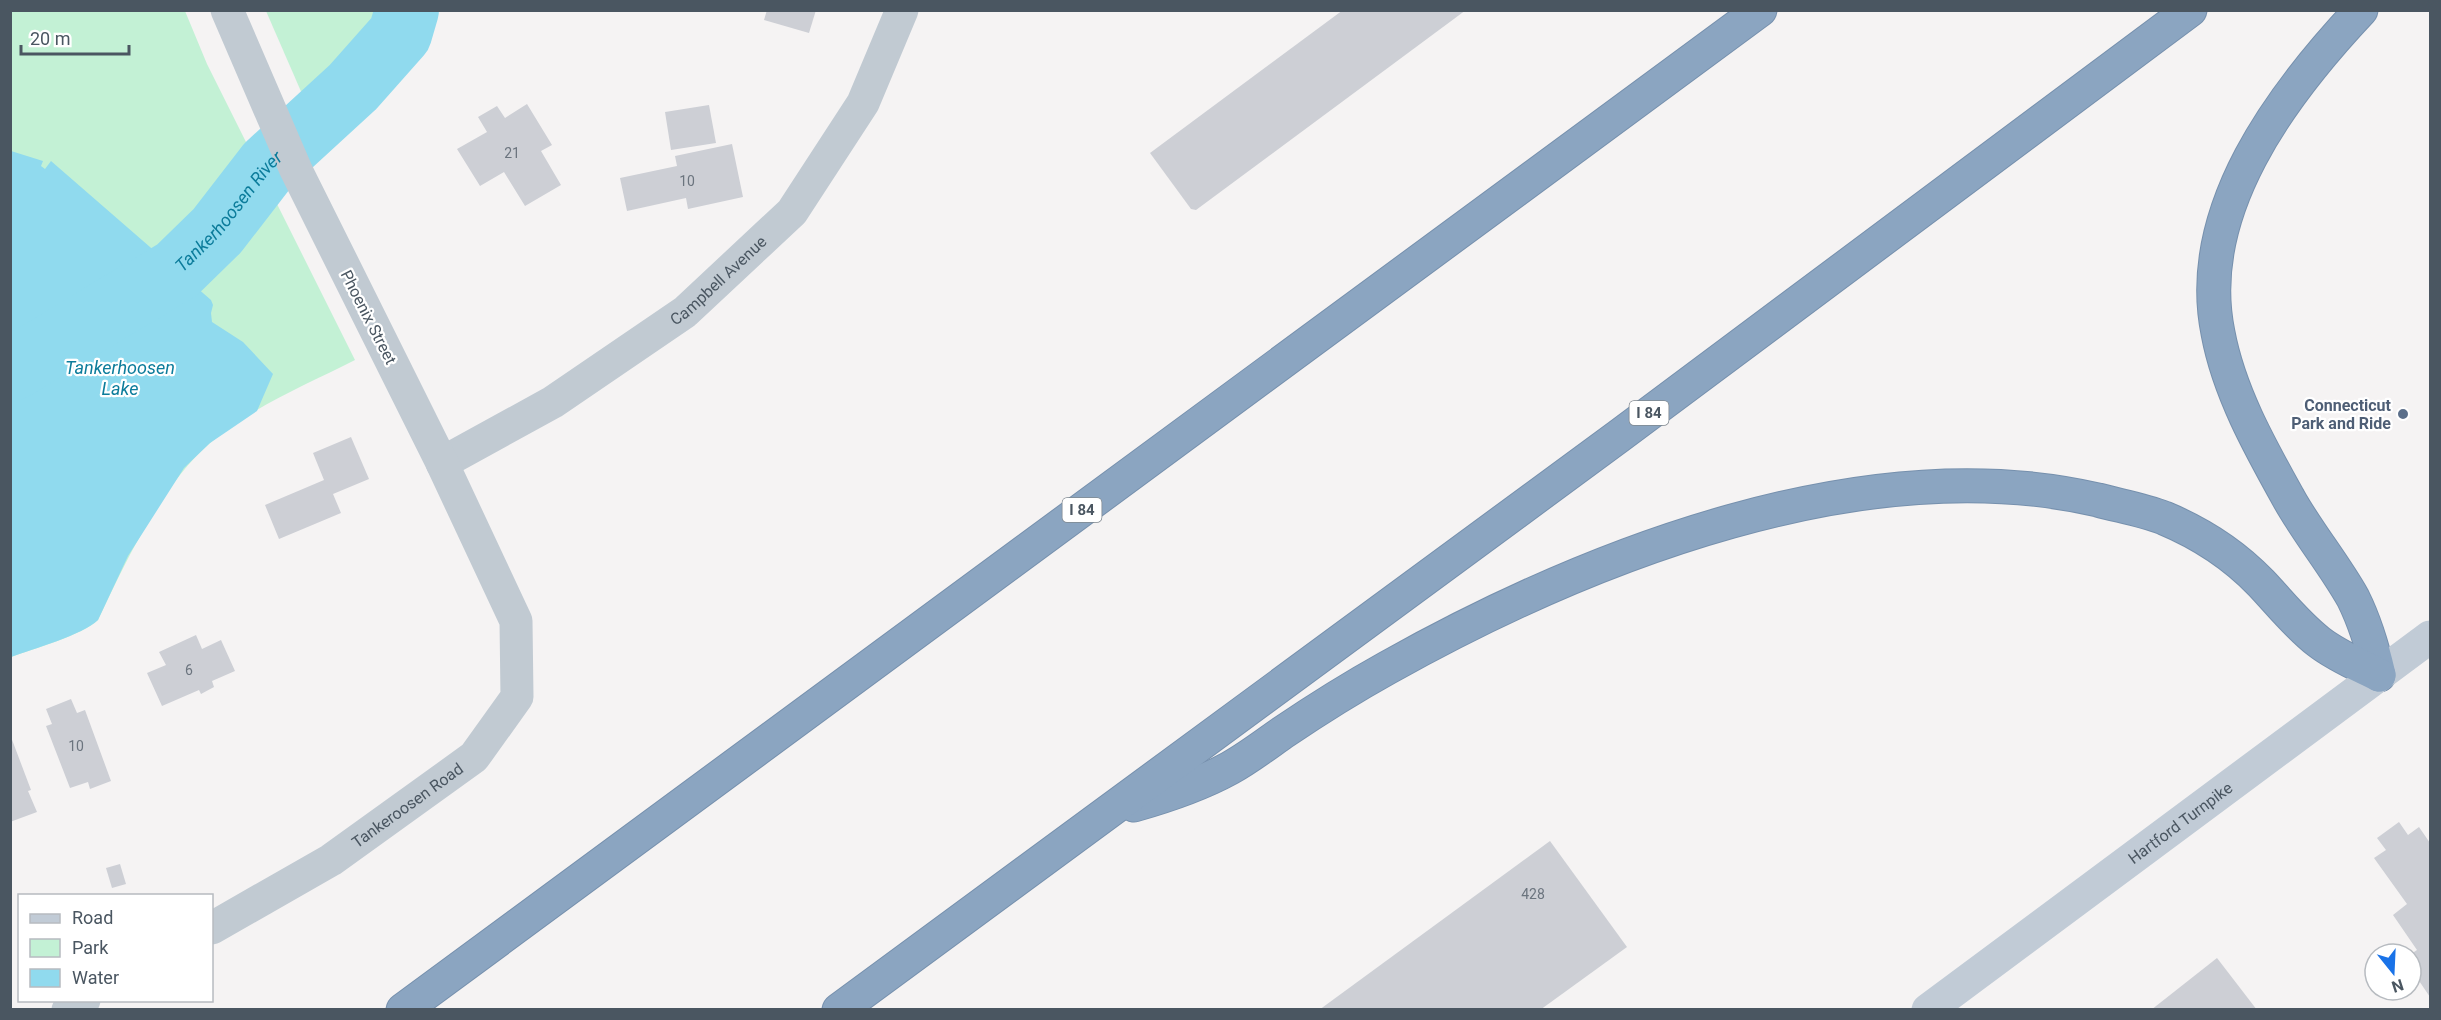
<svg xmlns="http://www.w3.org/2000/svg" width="2441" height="1020" viewBox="0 0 2441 1020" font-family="Roboto,sans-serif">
<rect width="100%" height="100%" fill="#f5f3f3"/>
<g fill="#c3f1d5">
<path d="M11,11H185L207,64L355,360C306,385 251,407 209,444C161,486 125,563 98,620C83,635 32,649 11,657Z"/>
<polygon points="266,11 402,11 364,75 313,119"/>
</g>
<path fill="#90daee" d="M11,151L43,161L41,166L45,169L51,161L211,300L213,305L211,313L212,322L243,342L273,374L257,411L210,443L184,468L128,556L98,620C83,635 32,649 11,657Z"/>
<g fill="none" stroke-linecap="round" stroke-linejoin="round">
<path stroke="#90daee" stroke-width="64" id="s1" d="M10,370L177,270L217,231L268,165L353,87L400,34L407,10"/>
</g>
<g fill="#cdcfd5">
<polygon points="767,10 816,10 809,33 764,20"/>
<polygon points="1343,10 1466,10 1196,210 1191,209 1150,153"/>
<polygon points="527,104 552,145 541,151 561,185 525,206 504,172 480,186 457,149 487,132 478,117 497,106 505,118"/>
<polygon points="709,105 716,143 671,150 665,112"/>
<polygon points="732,144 743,197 688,209 686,198 627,211 620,178 677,166 675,156"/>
<polygon points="351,437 369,479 333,494 341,513 279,539 265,505 324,480 313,453"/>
<polygon points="196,635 202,649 221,640 235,671 212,681 214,687 201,694 199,690 162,706 147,673 166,665 159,652"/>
<polygon points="71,699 77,713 85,710 111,781 90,789 88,782 70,788 46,726 52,724 46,709"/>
<polygon points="11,737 31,790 28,791 37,812 10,822"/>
<polygon points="2399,822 2408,835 2419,827 2430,843 2430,997 2411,969 2411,954 2417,950 2393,915 2407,904 2374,858 2386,850 2377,838"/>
<polygon points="1550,841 1627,947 1540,1010 1319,1010"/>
<polygon points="120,864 126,884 112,888 106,868"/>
<polygon points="2217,958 2257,1010 2151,1010"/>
</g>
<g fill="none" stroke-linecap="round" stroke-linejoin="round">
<g stroke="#7690ad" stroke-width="35">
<g id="motorway">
<path d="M2361,10C2282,94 2193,211 2218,333C2229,392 2260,447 2289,499C2308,533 2334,564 2353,598C2365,622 2373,649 2379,675"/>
<path d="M1134,805C1166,796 1201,784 1230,768C1248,758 1265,745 1282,733C1316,710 1351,688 1387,668C1589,555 1865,446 2098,500C2120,506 2143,510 2164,518C2200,533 2234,555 2261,583C2280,603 2297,625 2319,642C2337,656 2359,665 2379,675"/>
<polyline points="403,1010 1760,10"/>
<polyline points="839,1010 1619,436 2190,10"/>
</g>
</g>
<g stroke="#c1cad2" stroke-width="33">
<path id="s2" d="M442,463L553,402L685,312L792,212L863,103L902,10"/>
<path id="s3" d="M212,928L331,860L474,757L517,697L516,621L442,463L296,170L227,10"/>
<polyline points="68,1010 84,1000"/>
</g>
<path stroke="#c1cbd6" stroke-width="33" id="s4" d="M1928,1010L2430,637"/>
<use href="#motorway" stroke="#8ba5c1" stroke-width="33"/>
</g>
<circle fill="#5c6f8a" stroke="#fff" stroke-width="2" cx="2403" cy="414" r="6"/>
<g text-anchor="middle" stroke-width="4.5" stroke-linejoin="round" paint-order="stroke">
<g font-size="14" fill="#6b747e">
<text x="512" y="158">21</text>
<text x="687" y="186">10</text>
<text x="189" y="675">6</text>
<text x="76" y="751">10</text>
<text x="1533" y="899">428</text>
</g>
<g fill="#fff" stroke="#808990" stroke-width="1.5">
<rect x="1629.5" y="401" width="39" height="24" rx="4.5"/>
<rect x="1062.5" y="498" width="39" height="24" rx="4.5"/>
</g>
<g font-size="15" font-weight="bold" fill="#4a5661">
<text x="1649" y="418">I 84</text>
<text x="1082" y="515">I 84</text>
</g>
<g font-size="16" fill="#4a5661" stroke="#fff">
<text dy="6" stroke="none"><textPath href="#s2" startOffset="332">Campbell Avenue</textPath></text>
<text transform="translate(369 317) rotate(63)" y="6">Phoenix Street</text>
<text dy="6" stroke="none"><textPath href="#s3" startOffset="231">Tankeroosen Road</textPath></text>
<text dy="6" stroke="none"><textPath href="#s4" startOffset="314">Hartford Turnpike</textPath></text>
</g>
<g font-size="16" font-weight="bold" fill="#4e5e75" stroke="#fff" text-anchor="end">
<text x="2391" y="411">Connecticut<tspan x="2391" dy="18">Park and Ride</tspan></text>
</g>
<g font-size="18" font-style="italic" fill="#0c7c9b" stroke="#fff">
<text dy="6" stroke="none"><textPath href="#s1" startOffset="273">Tankerhoosen River</textPath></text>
<text x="120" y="374">Tankerhoosen<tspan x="120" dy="21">Lake</tspan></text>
</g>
</g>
<rect width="2441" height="1020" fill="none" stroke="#4a5661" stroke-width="24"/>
<rect x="18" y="894" width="195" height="108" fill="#ffffff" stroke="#b7bbc0" stroke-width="1.5"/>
<rect x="30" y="914" width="30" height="9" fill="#c1cbd6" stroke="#b7bbc0" stroke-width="1.5"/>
<text x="72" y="924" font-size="18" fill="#4a5661">Road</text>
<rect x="30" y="939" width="30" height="18" fill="#c3f1d5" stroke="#b7bbc0" stroke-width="1.5"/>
<text x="72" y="954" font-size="18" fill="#4a5661">Park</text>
<rect x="30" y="969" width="30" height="18" fill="#90daee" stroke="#b7bbc0" stroke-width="1.5"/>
<text x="72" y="984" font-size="18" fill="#4a5661">Water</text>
<g transform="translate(2393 972) rotate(162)"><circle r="28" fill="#ffffff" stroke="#b7bbc0" stroke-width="1.5"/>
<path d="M0-4.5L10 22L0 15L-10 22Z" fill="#1a73e8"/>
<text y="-9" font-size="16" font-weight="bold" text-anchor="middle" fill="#4a5661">N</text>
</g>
<path d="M21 45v9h108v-9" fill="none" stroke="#4a5661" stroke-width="3"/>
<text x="30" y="45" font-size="18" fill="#4a5661" stroke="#ffffff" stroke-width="4.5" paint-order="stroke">20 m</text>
</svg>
